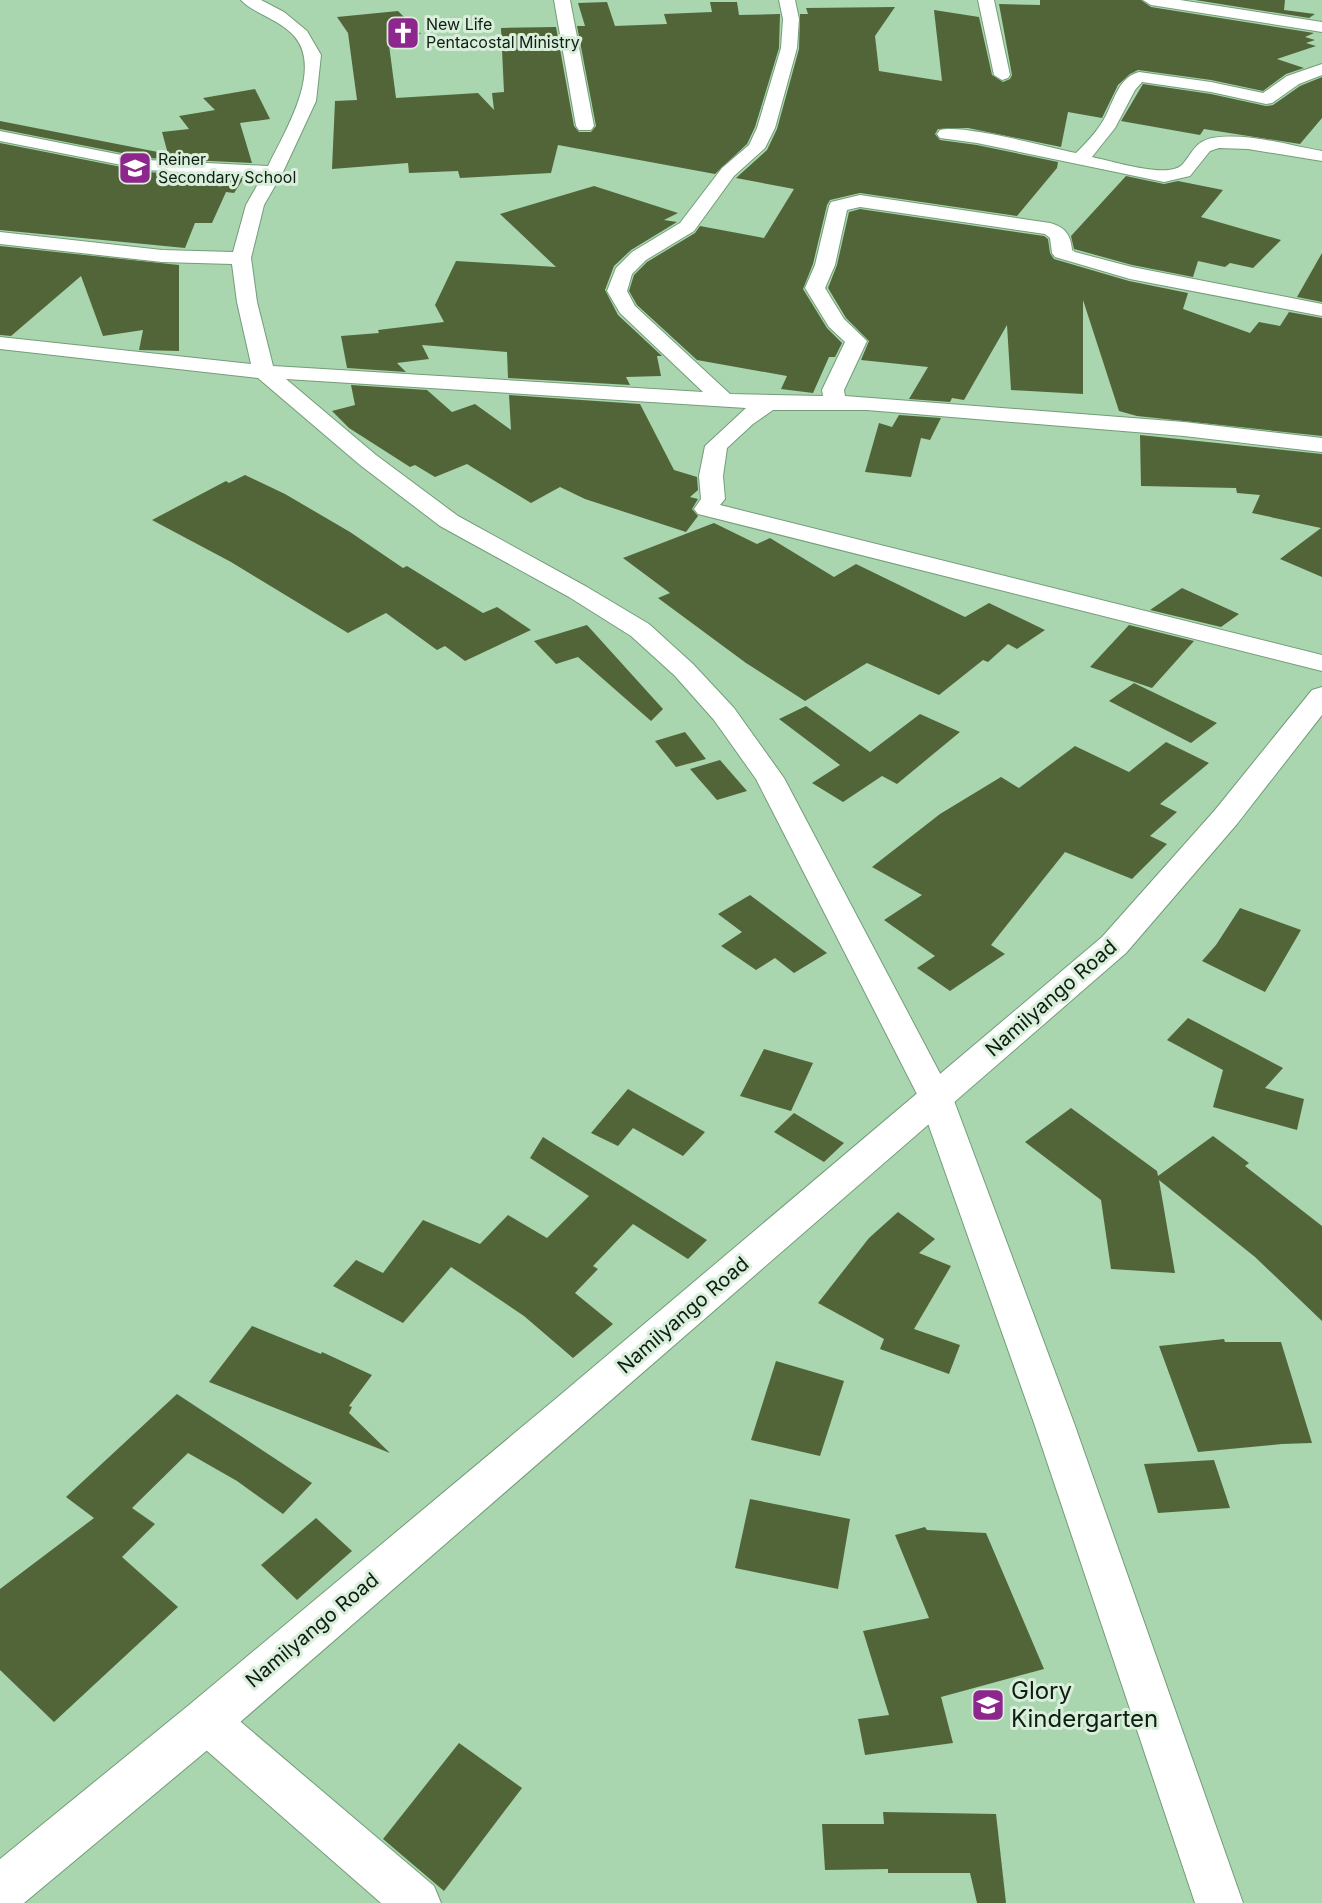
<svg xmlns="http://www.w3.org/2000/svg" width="1322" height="1903" viewBox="0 0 1322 1903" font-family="Inter,sans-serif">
<rect width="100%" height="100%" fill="#a9d5af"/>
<g fill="#526539">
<polygon points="1040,0 1141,0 1151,7 1314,33 1305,37 1315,40 1306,43 1316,46 1277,59 1304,68 1286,74 1263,91 1211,80 1138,70 1130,74 1118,85 1102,118 1068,112 1061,147 968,128 938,129 935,134 940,140 977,145 1058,162 1057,168 1017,216 860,193 830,200 827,205 813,264 803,289 827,328 842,343 835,357 829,357 813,393 781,389 787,376 697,360 637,305 629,291 634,275 647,262 695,233 700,226 764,238 794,189 736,178 767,150 777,129 799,49 800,14 808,14 806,8 895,7 875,36 879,71 942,81 934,10 979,17 992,75 1003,82 1010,79 1012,75 999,4 1040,5"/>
<polygon points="1195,0 1285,0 1284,10 1315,14 1309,18"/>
<polygon points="607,2 615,26 667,24 664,14 712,12 710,2 737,2 739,15 780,14 779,48 755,127 747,144 715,174 558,145 551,173 460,178 458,171 409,173 408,163 332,169 335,101 357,100 348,33 337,17 398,11 421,34 402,37 404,45 389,45 396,98 478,93 494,110 492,93 504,92 501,28 556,27 574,126 579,132 591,132 596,126 577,26 585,26 578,3"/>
<polygon points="1322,77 1322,118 1300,144 1204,129 1200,135 1121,121 1143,84 1211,94 1266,106 1273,105 1300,86"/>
<polygon points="255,89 270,119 240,123 252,163 147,158 0,129 0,121 168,154 162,132 189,129 179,116 215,110 203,98"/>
<polygon points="0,143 147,172 244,178 234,193 226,192 212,223 195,223 185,248 0,230"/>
<polygon points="1126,176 1164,184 1178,181 1223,190 1201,217 1281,240 1253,268 1230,263 1225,267 1198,261 1193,277 1132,265 1074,249 1071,236"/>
<polygon points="594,186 678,213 664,220 677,222 631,250 614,266 605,290 618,315 662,356 657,356 661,376 626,377 630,385 508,378 507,352 422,345 429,359 397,363 406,372 347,368 341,336 379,333 378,330 444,322 435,305 456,261 556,267 500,214"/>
<polygon points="860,209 1044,236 1048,239 1050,253 1054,259 1129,281 1188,293 1183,309 1250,333 1259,322 1280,326 1289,312 1322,318 1322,436 1137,416 1119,411 1083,300 1083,394 1011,390 1007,325 964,400 952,398 950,402 909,399 928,367 861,360 869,341 846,318 828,288 837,265 849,212"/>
<polygon points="0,246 179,265 179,351 139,350 143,330 103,336 81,276 11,336 0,335"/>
<polygon points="1322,253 1322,302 1297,297"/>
<polygon points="351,385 427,390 452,412 475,404 511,430 509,395 640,404 674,470 697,477 698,490 690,497 698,499 692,509 698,516 686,532 585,499 560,487 531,503 467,464 435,477 415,465 410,467 349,428 332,411 355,405"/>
<polygon points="899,415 941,418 930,440 921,438 911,477 865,472 879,423 892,427"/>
<polygon points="1140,435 1322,454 1322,577 1280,559 1321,528 1252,513 1260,495 1237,493 1236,488 1141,486"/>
<polygon points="245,475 285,494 350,532 403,568 407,566 483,613 497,607 531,630 465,661 445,646 437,650 386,613 348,633 231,562 152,520 226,481 229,483"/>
<polygon points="714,523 757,544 770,538 834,577 856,564 965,617 989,603 1045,630 1017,649 1008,644 988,662 983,660 939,695 867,663 805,701 746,663 658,598 670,593 623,558"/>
<polygon points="1182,588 1239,614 1221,627 1150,610"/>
<polygon points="587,625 663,709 651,721 578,657 556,664 534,641"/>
<polygon points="1129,625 1194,641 1152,688 1090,667"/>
<polygon points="1134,683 1217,723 1191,743 1109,701"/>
<polygon points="806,706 870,752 920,714 960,732 897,784 882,776 843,802 812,783 840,765 779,719"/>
<polygon points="685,732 706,759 676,767 655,741"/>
<polygon points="1166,742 1209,763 1160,804 1177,812 1150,836 1167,844 1132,879 1065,852 991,945 1005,954 950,991 917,968 935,956 884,920 922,895 872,867 940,814 1001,777 1019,788 1075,746 1129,772"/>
<polygon points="720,760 747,791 717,800 690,769"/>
<polygon points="750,895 827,953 794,973 775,958 756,970 721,946 742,932 718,914"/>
<polygon points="1240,908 1301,930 1265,992 1202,961 1216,945"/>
<polygon points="1188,1018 1283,1068 1265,1088 1304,1099 1297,1130 1213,1107 1223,1070 1167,1040"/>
<polygon points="764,1049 813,1063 791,1111 740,1096"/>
<polygon points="628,1089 640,1096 705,1132 683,1156 633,1128 618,1146 591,1133"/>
<polygon points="1071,1108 1157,1171 1158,1176 1213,1136 1249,1163 1245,1166 1322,1226 1322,1321 1255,1257 1159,1180 1175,1273 1111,1269 1101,1200 1025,1142"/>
<polygon points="794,1113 844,1143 824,1162 774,1132"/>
<polygon points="543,1137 707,1240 688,1259 633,1224 593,1266 598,1269 575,1293 613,1324 573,1358 524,1316 451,1267 403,1323 333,1286 356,1260 383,1273 423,1220 480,1244 508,1215 547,1238 589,1196 530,1158"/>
<polygon points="898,1212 935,1239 919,1253 951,1266 914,1329 960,1345 949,1374 880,1349 884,1339 818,1303 869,1238"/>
<polygon points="252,1326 321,1354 322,1352 372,1375 349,1406 352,1407 349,1413 390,1453 209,1382"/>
<polygon points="1224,1339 1225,1342 1281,1342 1312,1443 1282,1444 1198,1452 1159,1346"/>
<polygon points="776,1361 844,1381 820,1456 751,1440"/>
<polygon points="177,1394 312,1483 283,1514 237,1481 188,1453 132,1508 155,1524 122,1557 178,1607 54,1722 0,1670 0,1589 94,1518 66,1497"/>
<polygon points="1214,1460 1230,1508 1158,1513 1144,1464"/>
<polygon points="750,1499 850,1519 838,1589 735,1568"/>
<polygon points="316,1518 352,1551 297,1600 261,1565"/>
<polygon points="925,1527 927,1530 986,1533 1044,1669 941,1697 953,1743 865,1755 858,1719 889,1715 863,1631 929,1618 895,1535"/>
<polygon points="459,1743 522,1788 444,1891 383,1839"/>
<polygon points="883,1812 996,1814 1006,1903 977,1903 970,1873 888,1873 888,1869 825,1870 822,1824 884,1824"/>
</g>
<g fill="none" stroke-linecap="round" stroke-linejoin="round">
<g stroke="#739d79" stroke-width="2">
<g id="minor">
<path d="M241,0H261L284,12L307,31L321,55L316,101L283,172L264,205L251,258L257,302L273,366L703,392L620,313L607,291L616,268L632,252L680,223L722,168L749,145L757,128L781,48L783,19L779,0H795L799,19L797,48L775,128L765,148L734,176L694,231L646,260L632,274L627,291L635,306L730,394L823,396L822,390L845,342L829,327L805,288L815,265L829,206L831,202L860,195L1050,223C1065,227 1071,235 1072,250L1075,252L1132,267L1322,304V316L1130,279L1055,257L1052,253L1050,238L1045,234L860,207L847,210L835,265L825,288L844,319L867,341L844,390L845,396L1184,422L1322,438V452L1184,436L867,410H773L753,424L727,448L723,476L725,499L720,505L1322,655V671L698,514L694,509L701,499L699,476L705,446L746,408L286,379L376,455L458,516L587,587L649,624L693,664L734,708L784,778L953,1098L1074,1423L1243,1903H1195L1034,1423L919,1098L756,779L714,720L675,676L631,636L569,597L440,526L360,465L258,378L0,349V337L251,364L237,302L232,264L162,262L0,244V232L162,250L233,252L246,205L262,177L147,170L0,141V131L147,160L268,166C284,133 323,71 295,37C280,19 252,13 241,0Z"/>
<polygon points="554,0 570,0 594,126 591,130 579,130 576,126"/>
<polygon points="978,0 994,0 1010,75 1008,78 1002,80 994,75"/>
<polygon points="1143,0 1180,0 1322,22 1322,32 1151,5"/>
<path d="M1322,64V75L1299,84L1272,103L1266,104L1211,92L1142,82L1135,90L1115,128L1092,157C1112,161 1167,179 1182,165C1193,153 1194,142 1212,138C1247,132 1287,145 1322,151V161L1248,149L1219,148L1210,151L1190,176L1164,182L977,143L940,138L937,134L940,130C964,124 1047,147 1076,153C1085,144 1094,135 1101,124C1113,107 1116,78 1139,72L1211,82L1263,93L1287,76Z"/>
<polygon points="206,1699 222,1706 434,1886 441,1903 381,1903 190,1736 184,1721 190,1706"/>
</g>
</g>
<g stroke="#739d79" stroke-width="2">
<polygon id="secondary" points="1322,687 1322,715 1237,824 1126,953 223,1737 24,1903 0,1903 0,1859 189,1705 559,1396 1102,937 1215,810 1312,690"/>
</g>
<use href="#minor" fill="#fff" fill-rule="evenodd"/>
<use href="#secondary" fill="#fff" fill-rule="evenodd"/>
</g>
<defs>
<g id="church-square" transform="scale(1.725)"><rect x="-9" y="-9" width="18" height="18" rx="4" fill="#8e278d" stroke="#d9efdb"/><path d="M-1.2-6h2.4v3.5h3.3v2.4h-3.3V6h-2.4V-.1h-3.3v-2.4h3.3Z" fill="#fff"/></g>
<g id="school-square" transform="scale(1.725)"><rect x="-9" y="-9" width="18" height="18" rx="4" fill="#8e278d" stroke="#d9efdb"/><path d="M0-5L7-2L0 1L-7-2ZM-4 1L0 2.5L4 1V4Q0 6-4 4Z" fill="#fff"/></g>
</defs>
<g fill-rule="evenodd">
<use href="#church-square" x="403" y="33"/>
<use href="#school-square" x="135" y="168"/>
<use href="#school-square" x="988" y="1705"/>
</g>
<g text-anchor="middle" stroke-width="6" stroke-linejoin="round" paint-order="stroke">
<g font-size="16" fill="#0e1f11" stroke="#d9efdb" text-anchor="start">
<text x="426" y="30">New Life<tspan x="426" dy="18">Pentacostal Ministry</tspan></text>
<text x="158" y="165">Reiner<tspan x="158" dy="18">Secondary School</tspan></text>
</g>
<g font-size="20" fill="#0e1f11" stroke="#d9efdb">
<text transform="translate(1051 998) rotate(-41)" y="7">Namilyango Road</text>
<text transform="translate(683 1315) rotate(-41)" y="7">Namilyango Road</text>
<text transform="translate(312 1630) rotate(-40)" y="7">Namilyango Road</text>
</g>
<g font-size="24" fill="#0e1f11" stroke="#d9efdb" text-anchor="start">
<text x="1011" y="1699">Glory<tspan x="1011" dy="28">Kindergarten</tspan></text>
</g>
</g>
</svg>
